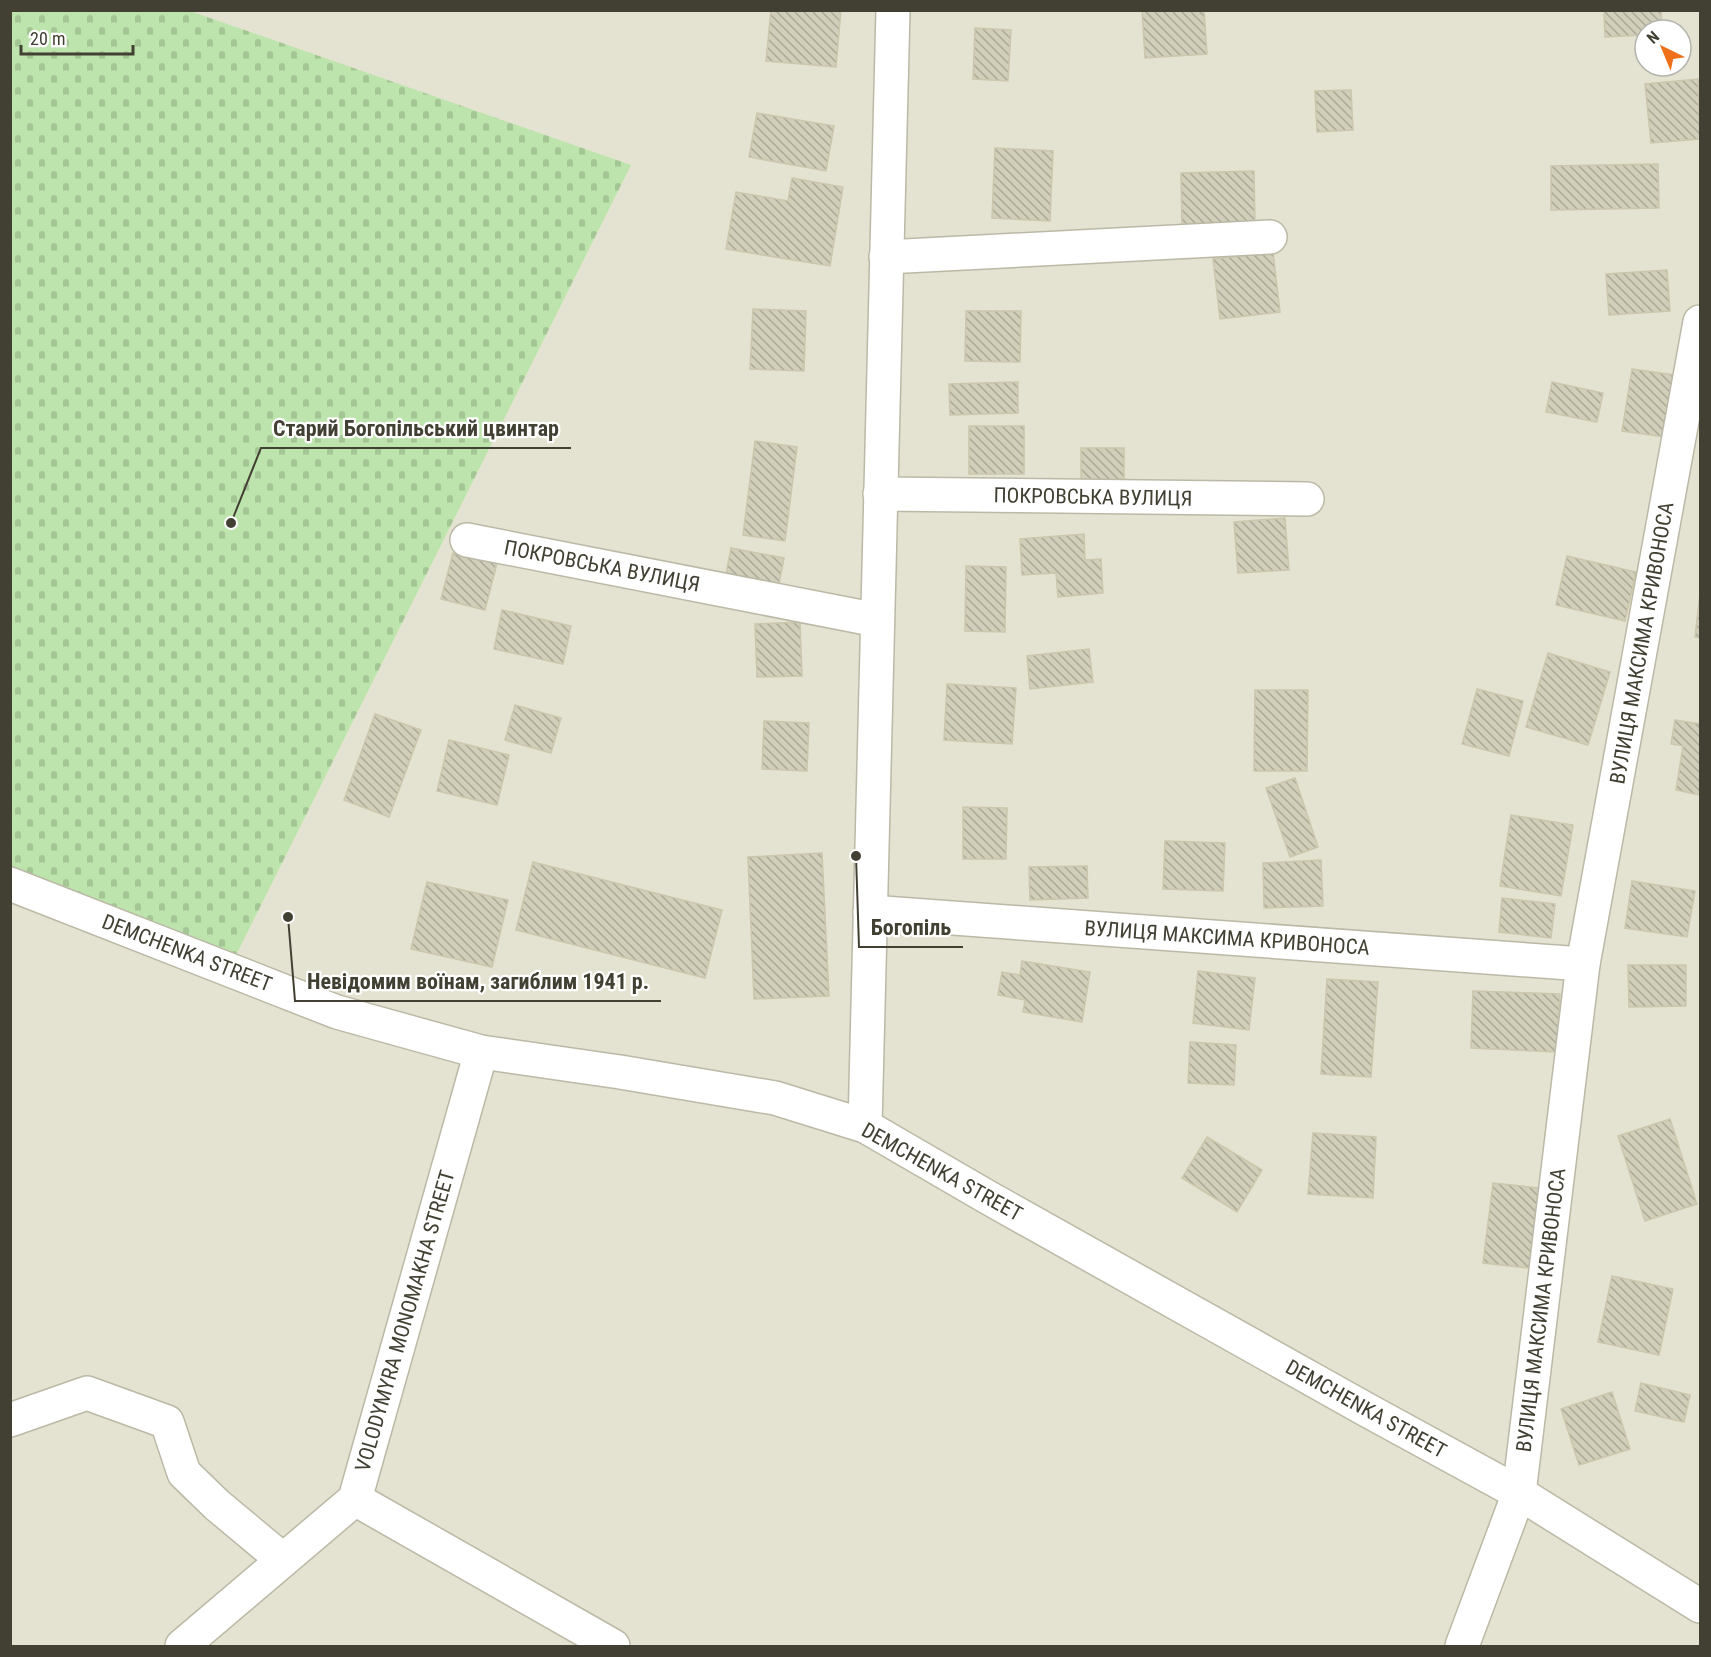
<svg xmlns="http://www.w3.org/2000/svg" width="1711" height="1657" viewBox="0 0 1711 1657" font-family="'Roboto Condensed',sans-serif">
<defs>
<pattern id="cemetery-stones" width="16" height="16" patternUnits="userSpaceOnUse" patternTransform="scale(1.5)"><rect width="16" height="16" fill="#bde4ac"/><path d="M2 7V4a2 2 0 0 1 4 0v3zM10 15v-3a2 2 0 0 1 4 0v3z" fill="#a4c594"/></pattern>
<pattern id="building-back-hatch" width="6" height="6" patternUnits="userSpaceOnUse" patternTransform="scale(1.5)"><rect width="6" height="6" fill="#d1ceb9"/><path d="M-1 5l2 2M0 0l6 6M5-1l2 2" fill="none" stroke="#aba997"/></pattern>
</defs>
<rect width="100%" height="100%" fill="#f0f0e3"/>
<path fill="#e4e3d1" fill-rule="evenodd" d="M11,11H1700V1646H11ZM1645,30H1681V66H1645Z"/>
<polygon fill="url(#cemetery-stones)" points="10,11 190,11 631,165 229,969 11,881"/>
<g fill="url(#building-back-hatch)" stroke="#ccc7ac" stroke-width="1.5">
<polygon points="771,10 841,10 836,67 766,61"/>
<polygon points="1142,10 1204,10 1207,54 1145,58"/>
<polygon points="1604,10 1661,10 1662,30 1645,30 1645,35 1605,37"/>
<polygon points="975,28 1011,30 1008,81 973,79"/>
<polygon points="1698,79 1700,139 1651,143 1645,84"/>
<polygon points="1351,90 1353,130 1317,132 1315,91"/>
<polygon points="757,113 834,126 826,171 749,157"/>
<polygon points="995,148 1053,151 1050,221 992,218"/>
<polygon points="1658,164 1659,208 1551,210 1551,166"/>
<polygon points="1254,171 1255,226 1182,227 1181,173"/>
<polygon points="792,178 843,187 830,266 726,249 736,192 788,201"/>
<polygon points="1273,252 1280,312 1220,319 1213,259"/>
<polygon points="1667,270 1670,311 1609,315 1606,274"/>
<polygon points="753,309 806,311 804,371 750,369"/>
<polygon points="966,311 1021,311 1020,362 965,361"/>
<polygon points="1632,369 1674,375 1665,437 1622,431"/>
<polygon points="1018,382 1018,413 950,415 949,384"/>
<polygon points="1552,382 1603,393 1597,422 1546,412"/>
<rect x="969" y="426" width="55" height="48"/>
<polygon points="755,441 797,447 785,541 743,535"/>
<rect x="1081" y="448" width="43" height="38"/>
<polygon points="1285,518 1289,570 1238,573 1234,522"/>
<polygon points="1084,534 1085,560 1101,559 1103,593 1058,597 1056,573 1022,575 1020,539"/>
<polygon points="731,548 784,558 779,584 726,574"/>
<polygon points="453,553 497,563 485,610 441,599"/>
<polygon points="1567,556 1636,572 1625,621 1556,605"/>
<polygon points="966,566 1006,567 1005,632 965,631"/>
<polygon points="1700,594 1700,638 1695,637"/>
<polygon points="502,610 571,626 563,664 494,649"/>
<polygon points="800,622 802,676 757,677 755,624"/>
<polygon points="1089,649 1093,682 1030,689 1027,656"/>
<polygon points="1548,653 1610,672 1588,745 1526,727"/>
<polygon points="947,684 1016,688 1012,744 944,740"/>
<polygon points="1477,689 1523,701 1509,756 1462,744"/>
<polygon points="1255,690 1308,690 1307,771 1254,771"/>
<polygon points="515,705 561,718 551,753 505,740"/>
<polygon points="375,714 421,730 389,817 344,800"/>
<polygon points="1675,720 1700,724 1700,795 1676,790 1683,746 1671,744"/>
<polygon points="764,721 809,723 807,771 762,769"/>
<polygon points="449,740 509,755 497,805 437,791"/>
<polygon points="1295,778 1318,847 1290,857 1266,788"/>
<polygon points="963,807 1007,808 1006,859 963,859"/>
<polygon points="1511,815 1573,825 1561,896 1500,886"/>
<polygon points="1165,841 1225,843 1223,891 1163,889"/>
<polygon points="822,853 829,996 754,999 748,857"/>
<polygon points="1321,860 1323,906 1264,908 1263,863"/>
<polygon points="533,862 722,910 705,978 516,930"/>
<polygon points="1087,866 1088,898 1030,900 1029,867"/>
<polygon points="1632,881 1695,891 1687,937 1625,928"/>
<polygon points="427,882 508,900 492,967 411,949"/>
<polygon points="1502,898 1555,904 1551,938 1499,932"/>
<polygon points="1022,961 1090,972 1082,1022 1023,1012 1025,1000 998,995 1002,972 1020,975"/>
<polygon points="1628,965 1686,965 1686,1006 1629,1007"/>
<polygon points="1198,971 1255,978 1249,1030 1193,1023"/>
<polygon points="1327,979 1378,982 1371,1077 1321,1074"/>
<polygon points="1473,991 1560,994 1557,1052 1471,1048"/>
<polygon points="1190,1042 1236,1045 1234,1085 1188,1083"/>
<polygon points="1670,1119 1697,1204 1645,1221 1618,1136"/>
<polygon points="1313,1133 1376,1137 1373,1198 1308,1194"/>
<polygon points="1207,1137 1262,1170 1237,1212 1182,1178"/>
<polygon points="1493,1183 1548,1189 1538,1269 1483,1263"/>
<polygon points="1612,1276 1673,1289 1659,1355 1598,1342"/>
<polygon points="1641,1383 1690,1395 1684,1422 1635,1411"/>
<polygon points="1612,1392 1630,1449 1579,1465 1561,1409"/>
</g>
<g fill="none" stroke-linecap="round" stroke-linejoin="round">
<g stroke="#bbb9a6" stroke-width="36">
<g id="minor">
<polyline points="886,257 1270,237"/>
<polyline points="880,494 1307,499"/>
<polyline points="467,540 877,620"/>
<polyline points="10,884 337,1012 481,1052 620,1072 775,1098 865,1126 989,1198 1367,1410 1519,1493 1700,1606"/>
<polyline points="870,912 1583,964"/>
<polyline points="865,1126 893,10"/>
<polyline points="10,1420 87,1393 167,1422 184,1473 217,1505 283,1560"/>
<polyline points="355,1499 613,1646"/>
<polyline points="182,1646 355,1499 481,1052"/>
<polyline points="1462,1646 1519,1493 1583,964 1700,322"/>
</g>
</g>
<use href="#minor" stroke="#fff" stroke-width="33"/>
</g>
<g text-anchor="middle" stroke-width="4.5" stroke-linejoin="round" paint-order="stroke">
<g font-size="21" fill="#424033" stroke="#fff">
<text transform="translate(1093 497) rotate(1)" y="7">ПОКРОВСЬКА ВУЛИЦЯ</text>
<text transform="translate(602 566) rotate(11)" y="7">ПОКРОВСЬКА ВУЛИЦЯ</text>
<text transform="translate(1642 643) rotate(-80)" y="7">ВУЛИЦЯ МАКСИМА КРИВОНОСА</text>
<text transform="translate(1227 938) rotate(4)" y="7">ВУЛИЦЯ МАКСИМА КРИВОНОСА</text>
<text transform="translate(187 953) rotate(21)" y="7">DEMCHENKA STREET</text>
<text transform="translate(942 1172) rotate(29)" y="7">DEMCHENKA STREET</text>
<text transform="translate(1541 1310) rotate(-83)" y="7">ВУЛИЦЯ МАКСИМА КРИВОНОСА</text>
<text transform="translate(405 1321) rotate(-74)" y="7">VOLODYMYRA MONOMAKHA STREET</text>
<text transform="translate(1366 1409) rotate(29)" y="7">DEMCHENKA STREET</text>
</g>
</g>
<path fill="none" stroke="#424033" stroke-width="2" d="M231 523L261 448H571M856 856L859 947H963M288 917L295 1001H661"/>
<g fill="#424033" stroke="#fff" stroke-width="2">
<circle cx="231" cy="523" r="6"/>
<circle cx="856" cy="856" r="6"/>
<circle cx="288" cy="917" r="6"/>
</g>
<g font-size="22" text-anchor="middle" font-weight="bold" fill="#424033" stroke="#fff" stroke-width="4.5" stroke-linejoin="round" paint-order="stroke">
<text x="416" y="436">Старий Богопільський цвинтар</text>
<text x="911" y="935">Богопіль</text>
<text x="478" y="989">Невідомим воїнам, загиблим 1941 р.</text>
</g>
<rect width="1711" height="1657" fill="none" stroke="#424033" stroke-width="24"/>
<g transform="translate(1663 48) rotate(317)"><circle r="28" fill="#ffffff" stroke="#b3b3ad" stroke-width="1.5"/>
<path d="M0-4.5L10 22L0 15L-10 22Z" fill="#f0701a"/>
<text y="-9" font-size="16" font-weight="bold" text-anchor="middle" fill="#424033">N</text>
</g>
<path d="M21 45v9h112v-9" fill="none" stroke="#424033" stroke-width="3"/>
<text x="30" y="45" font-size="18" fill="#424033" stroke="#ffffff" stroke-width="4.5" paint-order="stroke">20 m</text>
</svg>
